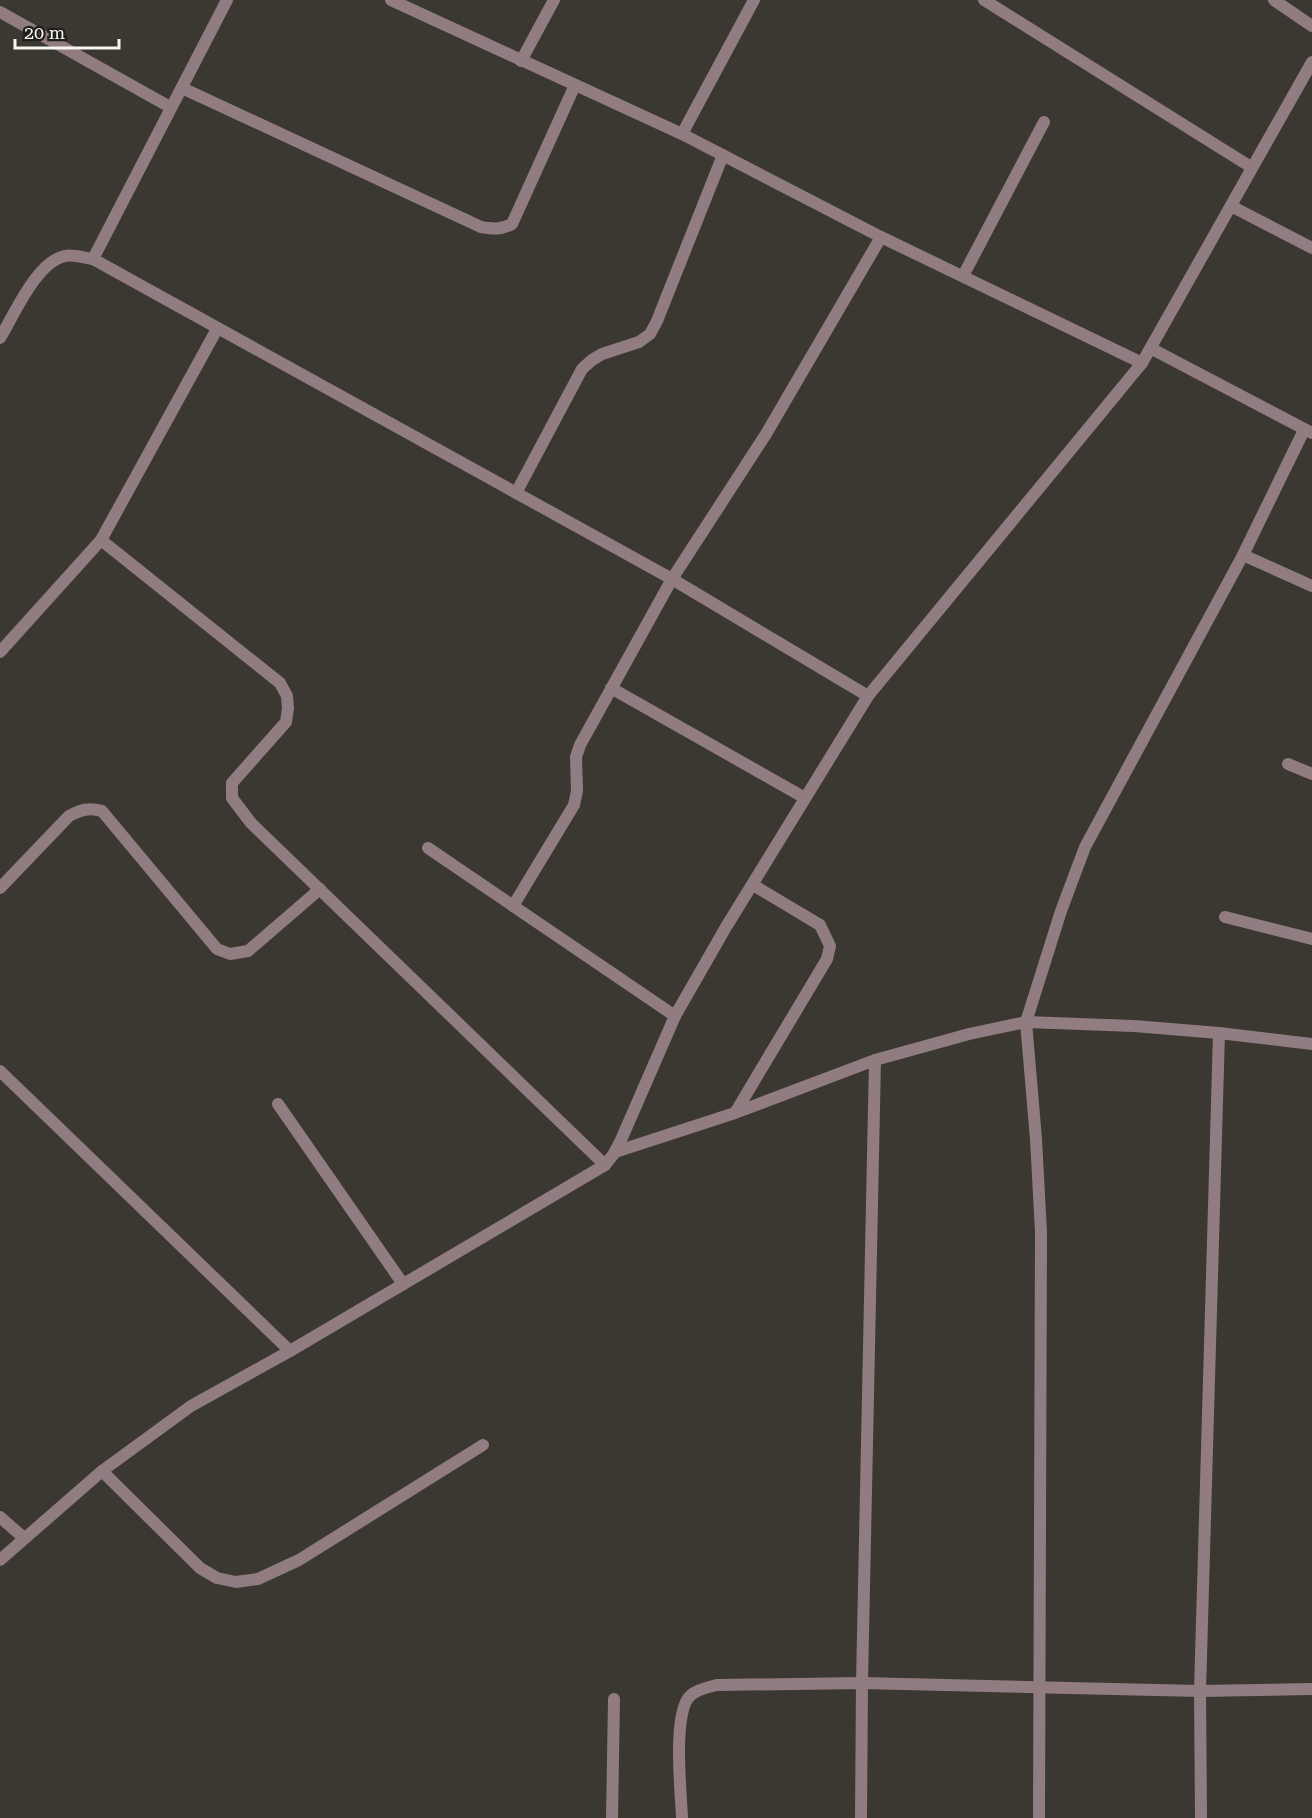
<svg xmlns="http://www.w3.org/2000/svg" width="1312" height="1818" viewBox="0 0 1312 1818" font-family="'Roboto Serif',serif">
<rect width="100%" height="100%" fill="#3a3831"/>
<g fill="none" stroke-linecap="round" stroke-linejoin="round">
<g stroke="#917c81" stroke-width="12">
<polyline points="391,0 682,134 881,237 1142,363"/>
<polyline points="984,0 1251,167"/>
<polyline points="1274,0 1312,26"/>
<polyline points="0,12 170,107"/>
<polyline points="521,61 554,0"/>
<path d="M182,88L481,227C493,229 501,230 512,224L575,85"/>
<polyline points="682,134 754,0"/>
<polyline points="1231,206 1312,248"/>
<polyline points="93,259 227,0"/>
<polyline points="963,276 1044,122"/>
<path d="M0,338C14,315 37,261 65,256C73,254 84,258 93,259L672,579L868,696"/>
<polyline points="1152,349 1312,433"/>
<polyline points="516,493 582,369 592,360 602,354 639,342 650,334 657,321 723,155"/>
<polyline points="101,540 280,683 287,696 288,708 286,722 232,783 232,798 251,823 605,1165"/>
<polyline points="1243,555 1312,586"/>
<polyline points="0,652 101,540 217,329"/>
<polyline points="611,688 805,798"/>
<polyline points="1288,764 1312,774"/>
<polyline points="428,848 675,1016"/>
<path d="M0,888L69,816C80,810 89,807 102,811L217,949L230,954L248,951L320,889"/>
<polyline points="513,906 574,805 577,791 576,757 580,745 672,579 766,434 881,237"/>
<polyline points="1225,917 1312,939"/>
<polyline points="0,1071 290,1351"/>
<polyline points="278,1104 403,1284"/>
<polyline points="735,1113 827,959 830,946 820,925 753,885"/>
<polyline points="615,1152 735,1113 875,1060 969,1034 1026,1022 1134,1026 1219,1033 1312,1044"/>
<polyline points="102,1471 200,1568 217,1578 236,1582 258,1579 299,1560 483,1445"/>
<polyline points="0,1517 24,1538"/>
<polyline points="612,1818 614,1699"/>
<path d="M682,1818C681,1792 672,1711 691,1695C698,1689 709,1687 717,1685L862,1683L1200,1691L1312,1689"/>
<polyline points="861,1818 862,1683 875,1060"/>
<polyline points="1039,1818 1041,1232 1036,1139 1026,1022 1061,911 1085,847 1243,555 1304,430"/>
<polyline points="1201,1818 1200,1691 1219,1033"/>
</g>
<polyline stroke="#917c81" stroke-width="12" points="0,1560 102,1471 191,1406 290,1351 605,1165 613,1155 621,1140 675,1016 726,927 868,696 1142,363 1312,62"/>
</g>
<path d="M15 39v9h104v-9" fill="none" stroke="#f6f5f1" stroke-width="3"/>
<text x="24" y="39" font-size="18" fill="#f6f5f1" stroke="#201f1c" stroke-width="4.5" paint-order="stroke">20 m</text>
</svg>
